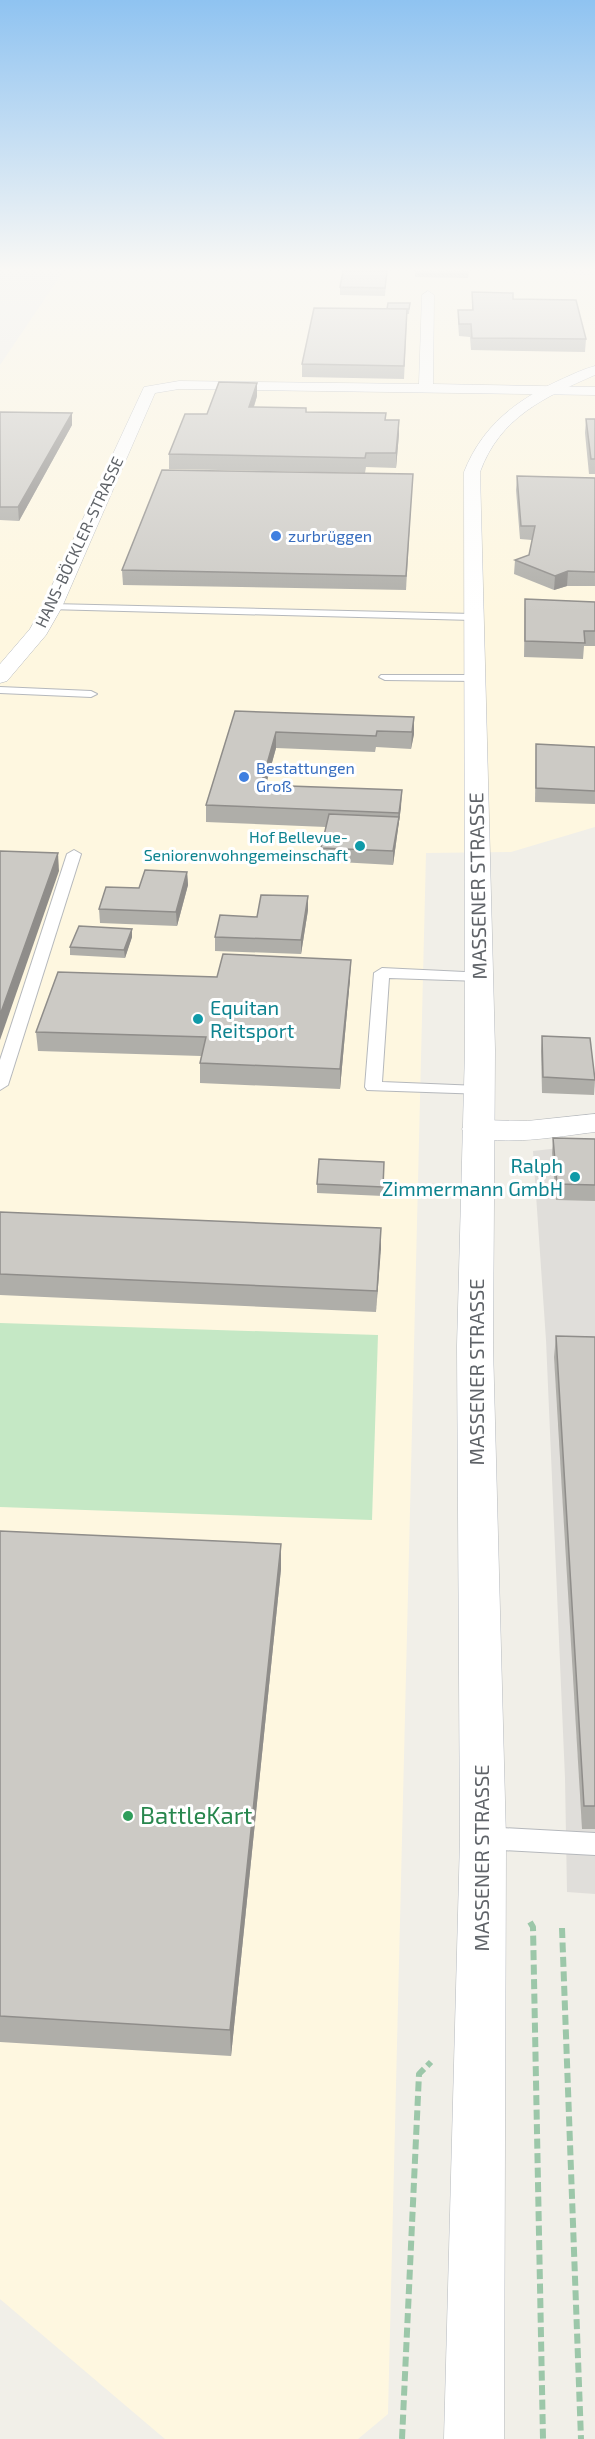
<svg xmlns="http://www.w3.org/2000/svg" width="595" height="2439" viewBox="0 0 595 2439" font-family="'Exo 2',sans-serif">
<rect width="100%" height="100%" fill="#f1efe8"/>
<polygon fill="#fef7e0" points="540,271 595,276 595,827 511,852 426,853 388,2414 358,2439 165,2439 0,2299 0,365 63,272"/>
<polygon fill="#e0deda" points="595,1144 595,1894 567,1892 565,1778 546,1340 533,1151"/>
<polygon fill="#c5e8c5" points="0,1323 378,1335 372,1520 0,1507"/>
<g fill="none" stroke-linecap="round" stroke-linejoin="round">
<g stroke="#b5b8bc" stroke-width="2">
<g id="lane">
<polygon points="52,604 473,614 478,617 473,620 48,609 48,605"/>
<polygon points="381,675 475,675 481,678 475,681 385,680 379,677"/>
<polygon points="0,687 91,691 97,694 91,697 0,693"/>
<polygon points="74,850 81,854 8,1085 0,1090 0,1060 67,854"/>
<polygon points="382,968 485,973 488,976 485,979 480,981 389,978 382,1082 479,1086 487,1091 485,1094 367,1090 365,1087 374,973"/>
<polygon points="483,1827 595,1833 595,1855 483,1849 474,1845 470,1838 474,1831"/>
</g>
</g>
<g stroke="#b5b8bc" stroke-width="1">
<g id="street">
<polygon points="428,291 434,295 433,384 595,387 595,395 179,389 155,393 62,607 46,635 7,681 0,683 0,664 30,629 42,607 144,387 179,381 419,384 422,295"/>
<path d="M595,1114V1132C554,1137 507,1146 466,1136L462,1129L466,1122L477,1120L527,1121Z"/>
</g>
</g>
<g stroke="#b6babf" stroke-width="1">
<path id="secondary" d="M595,366V375C545,397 500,417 480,472L495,1050L493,1346L506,1839L504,2439H444L460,1839L457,1346L465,1050L464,472C482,426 516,400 560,380C571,375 583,369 595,366Z"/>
</g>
<g stroke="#9cc7a9" stroke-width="6" stroke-dasharray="10 4.5" stroke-linecap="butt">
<polyline points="530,1922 533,1927 543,2439"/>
<polyline points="562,1928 581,2439"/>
<polyline points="402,2439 419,2074 431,2062"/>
</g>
<use href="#lane" fill="#fff" fill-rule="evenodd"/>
<use href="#street" fill="#fff" fill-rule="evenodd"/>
<use href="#secondary" fill="#fff" fill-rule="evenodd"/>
</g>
<g fill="#afaea9">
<polygon points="387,271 385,296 340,295 340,287"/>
<polygon points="415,271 469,271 468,278 415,277"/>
<polygon points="472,292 513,299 586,339 585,352 471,350 470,337 459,336 458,322 458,310 472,310"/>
<polygon points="410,303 409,314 407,314 404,379 302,377 302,364 387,309"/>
<polygon points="257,396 254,407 386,420 399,434 396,468 366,467 365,473 169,469 169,454 207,414"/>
<polygon points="0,412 72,413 72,425 19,521 0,520"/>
<polygon points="586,419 595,419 595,474 589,474 585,433"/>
<polygon points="517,476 595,478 595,586 567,586 554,590 514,574 515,560 529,555 532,540 520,539 516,490"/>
<polygon points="412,487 406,590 123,585 122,570"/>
<polygon points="525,599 595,602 595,646 584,646 583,659 524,657"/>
<polygon points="235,711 414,717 414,734 411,749 376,747 375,752 276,748 266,785 401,807 393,865 321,861 321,848 326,827 206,822 206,805"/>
<polygon points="536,744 595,747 595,804 535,802"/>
<polygon points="187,872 188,885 177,926 100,923 99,909"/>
<polygon points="308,896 308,910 301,954 215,951 215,937 257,917"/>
<polygon points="132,937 125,958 70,955 70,947"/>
<polygon points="217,977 350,979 340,1089 200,1083 200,1063 201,1056 38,1051 36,1032"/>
<polygon points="542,1036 595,1080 594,1095 542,1093 541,1051"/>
<polygon points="553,1138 595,1139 595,1201 556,1200 552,1153"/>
<polygon points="384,1162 383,1196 317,1193 317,1184"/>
<polygon points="0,1212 381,1228 376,1312 0,1295"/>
<polygon points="556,1336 595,1337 595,1829 582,1829 554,1357"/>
<polygon points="0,1531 281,1544 281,1569 231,2056 0,2042"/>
</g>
<g fill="#8f8d8a">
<polygon points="257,383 257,396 249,421 249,407"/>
<polygon points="72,413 72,425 19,521 18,507"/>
<polygon points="399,420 399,434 396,468 396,453"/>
<polygon points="568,571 567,586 554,590 555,576"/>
<polygon points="414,717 414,734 411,749 412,732"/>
<polygon points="276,732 276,748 261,802 261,785"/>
<polygon points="402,790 401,807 393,865 393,851"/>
<polygon points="58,853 59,871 0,1040 0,1015"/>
<polygon points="187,872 188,885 177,926 176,912"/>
<polygon points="308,896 308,910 301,954 301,940"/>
<polygon points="132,929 132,937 125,958 124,950"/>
<polygon points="351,960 350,979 340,1089 340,1069"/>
<polygon points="381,1228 381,1249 376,1312 377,1291"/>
<polygon points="281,1544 281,1569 231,2056 230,2030"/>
</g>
<g fill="#cccac5" stroke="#8f8d8a" stroke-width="1.5">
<polygon points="343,271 387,271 385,288 340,287"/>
<polygon points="472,292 513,293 513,299 576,300 586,339 472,338 471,324 459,324 458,310 473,310"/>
<polygon points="388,303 410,303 409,309 387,309"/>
<polygon points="314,308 407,309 404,366 302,364"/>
<polygon points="219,382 257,383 249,407 306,408 306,412 386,413 385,420 399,420 396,453 366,453 365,458 169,454 185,414 207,414"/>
<polygon points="0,412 72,413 18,507 0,507"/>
<polygon points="586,419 595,419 595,459 591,459"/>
<polygon points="162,470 413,474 406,576 122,570"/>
<polygon points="517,476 595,478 595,572 568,571 555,576 515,560 529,555 535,526 521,526"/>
<polygon points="525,599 595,602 595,631 584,631 585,643 525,641"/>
<polygon points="235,711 414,717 412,732 377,731 376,736 276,732 261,785 402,790 399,813 206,805"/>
<polygon points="536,744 595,747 595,791 536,788"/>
<polygon points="329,814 399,817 393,851 321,848"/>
<polygon points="0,851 58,853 0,1015"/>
<polygon points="145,870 187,872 176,912 99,909 106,887 139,888"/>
<polygon points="261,895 308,896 301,940 215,937 220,915 257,917"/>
<polygon points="79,926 132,929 124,950 70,947"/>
<polygon points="223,954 351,960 340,1069 200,1063 206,1037 36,1032 58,972 217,977"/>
<polygon points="542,1036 590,1038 595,1080 543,1077"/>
<polygon points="553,1138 595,1139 595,1185 557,1184"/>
<polygon points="319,1159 384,1162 383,1187 317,1184"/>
<polygon points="0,1212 381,1228 377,1291 0,1274"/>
<polygon points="556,1336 595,1337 595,1806 584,1806"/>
<polygon points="0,1531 281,1544 230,2030 0,2016"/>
</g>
<linearGradient id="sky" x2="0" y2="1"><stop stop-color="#8fc3f1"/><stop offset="0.44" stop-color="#f9f8f5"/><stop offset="1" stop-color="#f9f8f5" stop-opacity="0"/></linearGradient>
<rect width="595" height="612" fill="url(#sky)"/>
<g fill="#3f7fe0" stroke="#fff" stroke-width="2">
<circle cx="276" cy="536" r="6"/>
<circle cx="244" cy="777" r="6"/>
</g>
<g fill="#0f9aa8" stroke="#fff" stroke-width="2">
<circle cx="360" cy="846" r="6"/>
<circle cx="198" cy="1019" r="6"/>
<circle cx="575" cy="1177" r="6"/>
</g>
<circle fill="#2e9e5b" stroke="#fff" stroke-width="2" cx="128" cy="1816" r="6"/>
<g text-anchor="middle" stroke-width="6" stroke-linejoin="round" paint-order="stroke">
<g font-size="16" fill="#366cbe" stroke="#fff" text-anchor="start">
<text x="288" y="542">zurbrüggen</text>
<text x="256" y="774">Bestattungen<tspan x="256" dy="18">Groß</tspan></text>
</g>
<g font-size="16" fill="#5f6368" stroke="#fff">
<text transform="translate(79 542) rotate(-65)" y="6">HANS-BÖCKLER-STRASSE</text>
</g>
<g font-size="16" fill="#0d838f" stroke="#fff" text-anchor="end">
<text x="348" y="843">Hof Bellevue-<tspan x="348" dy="18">Seniorenwohngemeinschaft</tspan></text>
</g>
<g font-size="20" fill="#5f6368" stroke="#fff">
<text transform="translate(478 886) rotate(-91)" y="7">MASSENER STRASSE</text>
<text transform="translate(477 1372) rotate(-90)" y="7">MASSENER STRASSE</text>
<text transform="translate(482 1858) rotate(-90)" y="7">MASSENER STRASSE</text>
</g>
<g font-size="20" fill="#0d838f" stroke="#fff" text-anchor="start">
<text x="210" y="1015">Equitan<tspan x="210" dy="23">Reitsport</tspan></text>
<text x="563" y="1173" text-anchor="end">Ralph<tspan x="563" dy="23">Zimmermann GmbH</tspan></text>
</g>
<g font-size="24" fill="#27864d" stroke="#fff" text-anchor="start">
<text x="140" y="1824">BattleKart</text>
</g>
</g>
</svg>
